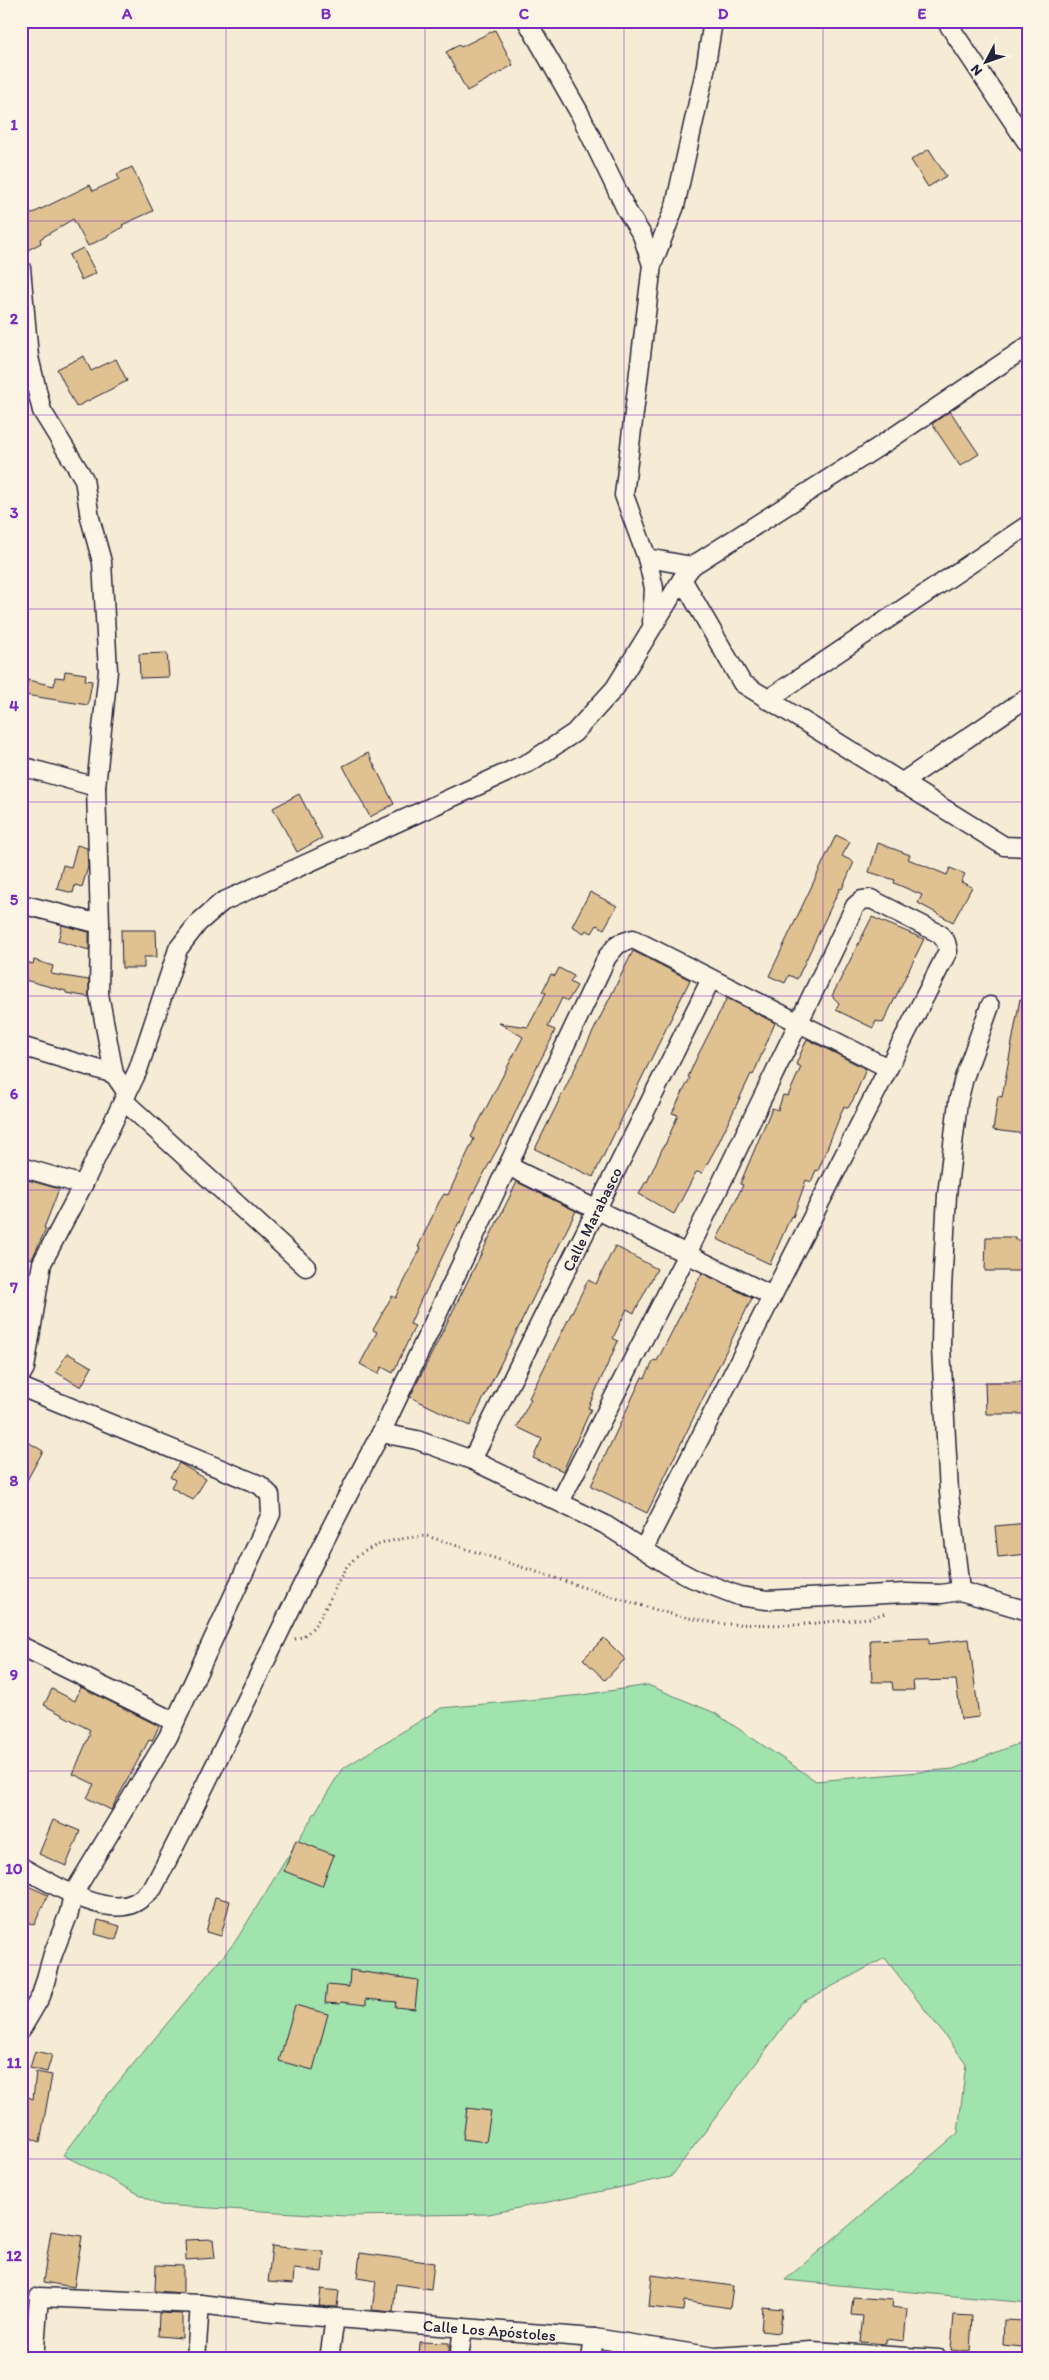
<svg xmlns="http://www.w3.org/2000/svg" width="1049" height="2380" viewBox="0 0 1049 2380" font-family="Itim,sans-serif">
<rect width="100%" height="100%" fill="#f6ebd4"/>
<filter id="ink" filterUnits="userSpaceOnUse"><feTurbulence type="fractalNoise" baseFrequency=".02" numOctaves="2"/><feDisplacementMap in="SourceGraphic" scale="10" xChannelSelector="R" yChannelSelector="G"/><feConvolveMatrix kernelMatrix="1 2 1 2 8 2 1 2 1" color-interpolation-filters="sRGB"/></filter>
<g filter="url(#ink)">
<polygon fill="#a1e3ad" stroke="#628274" points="648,1685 715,1713 816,1781 953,1769 1028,1740 1028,2303 785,2280 958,2133 966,2063 885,1958 801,2003 671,2177 489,2214 346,2216 160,2205 63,2155 100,2104 235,1942 342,1769 441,1708 583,1695"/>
<g fill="#dfc192" stroke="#22223b">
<polygon points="495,30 513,65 467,91 446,52 459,45 461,47"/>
<polygon points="929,149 946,176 928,187 911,160"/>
<polygon points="132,167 153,211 122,225 123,227 108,236 88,246 73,219 40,239 41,243 26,251 21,241 21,219 90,185 93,191 119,179 117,174"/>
<polygon points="83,248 96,273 81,280 69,255"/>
<polygon points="84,356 91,371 116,359 127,381 76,407 57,369"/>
<polygon points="950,411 979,454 960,466 932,424"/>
<polygon points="167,653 169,677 140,678 139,654"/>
<polygon points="65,671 86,674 85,680 92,681 88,705 25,695 28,680 54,686 55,677 64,678"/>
<polygon points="368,753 394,804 370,817 343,766"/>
<polygon points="299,794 322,838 297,852 273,808"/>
<polygon points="836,835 850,842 842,856 854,862 842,889 840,888 797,979 789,975 785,983 769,976"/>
<polygon points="878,843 910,855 908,859 947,875 950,868 965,874 961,882 972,887 953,922 918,903 922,895 894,883 895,880 869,872"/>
<polygon points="77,845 87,848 88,867 82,887 75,885 73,893 57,889 63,865 71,867"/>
<polygon points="590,892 617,906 604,929 597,925 592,933 586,930 584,933 572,926"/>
<polygon points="872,917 924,939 883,1023 876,1021 873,1028 836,1010 839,1003 832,996"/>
<polygon points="62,925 89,932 89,950 58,941"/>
<polygon points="121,930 156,930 157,957 144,957 144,968 122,968"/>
<polygon points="633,951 690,980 593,1177 535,1149"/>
<polygon points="34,960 53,966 51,974 89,980 89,997 66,993 66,991 21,979 21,961 33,964"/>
<polygon points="559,968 574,976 570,982 577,986 568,1001 562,998 548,1027 555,1030 551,1040 532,1076 505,1135 471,1197 461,1223 459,1222 424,1295 423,1295 410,1324 415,1326 393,1373 382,1367 378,1374 360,1364 377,1332 373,1330 392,1296 396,1298 421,1248 418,1247 439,1202 444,1194 448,1195 474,1139 471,1137 523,1037 499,1023 528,1027 546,993 542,992 551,974 555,976"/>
<polygon points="727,998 775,1023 753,1075 751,1074 717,1146 702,1173 696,1172 674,1214 639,1194 646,1181 647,1182 664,1145 665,1145 678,1115 672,1113 690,1078 688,1077 696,1059"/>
<polygon points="1020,999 1028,1000 1028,1119 1026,1134 993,1130 998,1096 1002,1097"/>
<polygon points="807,1039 866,1069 854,1098 848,1108 844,1106 818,1171 816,1170 811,1182 806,1180 793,1217 791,1216 770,1264 717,1239 743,1185 740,1184 743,1177 772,1108 778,1110 783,1095 788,1096 801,1067 796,1064"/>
<polygon points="28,1180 59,1189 44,1228 46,1229 32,1259 21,1254 21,1198"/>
<polygon points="517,1182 576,1211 470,1426 410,1397"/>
<polygon points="986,1237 1015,1237 1015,1240 1028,1240 1028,1271 985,1271"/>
<polygon points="615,1246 657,1269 634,1313 627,1309 613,1338 618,1341 588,1408 591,1409 563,1471 533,1458 542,1439 517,1427 531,1399 529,1398 588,1280 596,1284"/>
<polygon points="702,1273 752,1298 647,1513 591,1486 642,1377 645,1378 654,1360 657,1361"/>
<polygon points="67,1353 92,1367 81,1387 56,1372"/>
<polygon points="985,1382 1028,1382 1028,1414 986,1414"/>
<polygon points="21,1438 43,1451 21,1491"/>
<polygon points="179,1463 206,1479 193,1500 171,1487 175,1480 170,1477"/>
<polygon points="1028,1523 1028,1554 998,1557 995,1526"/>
<polygon points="604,1638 625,1659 605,1680 583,1659"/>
<polygon points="929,1638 929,1644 969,1639 979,1717 961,1719 956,1680 913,1681 914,1690 893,1690 892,1682 872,1682 870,1640"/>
<polygon points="81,1687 159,1726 152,1741 149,1740 111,1810 87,1798 94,1784 73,1774 90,1734 88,1733 90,1730 44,1705 52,1689 75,1701"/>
<polygon points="53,1820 80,1831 66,1866 39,1854"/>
<polygon points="296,1840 334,1855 322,1886 284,1871"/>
<polygon points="28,1886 48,1895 34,1925 21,1919 21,1902"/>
<polygon points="215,1897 230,1901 221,1936 206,1932"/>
<polygon points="98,1920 120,1926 116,1940 95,1934"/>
<polygon points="350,1970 418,1980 415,2009 395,2007 396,2002 366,1999 366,2005 341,2002 340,2004 325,2003 327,1985 349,1987"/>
<polygon points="295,2005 328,2014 313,2070 279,2061"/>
<polygon points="35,2051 52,2055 47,2072 30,2068"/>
<polygon points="36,2072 52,2075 40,2142 21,2134 21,2094 33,2099"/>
<polygon points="467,2108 491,2111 486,2142 463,2139"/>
<polygon points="51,2231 82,2236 74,2287 43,2282"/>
<polygon points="213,2239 215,2258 186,2260 185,2240"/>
<polygon points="272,2246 324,2252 322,2272 294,2269 293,2284 268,2282"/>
<polygon points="360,2253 434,2263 431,2289 396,2284 393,2312 372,2310 376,2281 357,2278"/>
<polygon points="156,2265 183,2266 183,2293 155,2291"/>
<polygon points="652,2275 733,2286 730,2308 684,2301 683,2311 649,2307"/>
<polygon points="321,2289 339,2291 337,2307 319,2306"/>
<polygon points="853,2297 893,2300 892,2307 907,2309 904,2341 886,2339 886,2344 860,2342 863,2316 851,2315"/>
<polygon points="763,2307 782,2309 780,2333 761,2331"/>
<polygon points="159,2313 182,2314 182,2338 158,2336"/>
<polygon points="954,2315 972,2316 970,2352 951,2350"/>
<polygon points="1004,2320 1024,2321 1022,2347 1003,2345"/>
<polygon points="420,2342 449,2343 449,2359 419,2357"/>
</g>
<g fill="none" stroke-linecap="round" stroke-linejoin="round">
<g stroke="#22223b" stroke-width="21">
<g id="minor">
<polyline points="527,21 579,112 627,211 642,235 652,265"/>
<polyline points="946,21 1028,144"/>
<polyline points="21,268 29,357 42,411 84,479 90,518 102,562 108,671 96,787 100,924 99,994 114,1074 127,1093"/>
<polyline points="647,558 692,566 682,579 742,683 1004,846 1028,847"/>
<polyline points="692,566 883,444 1028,346"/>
<polyline points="652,622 654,588 647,558 624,495 652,265 675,206 705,71 713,21"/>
<polyline points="767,700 1028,525"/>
<polyline points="21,766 96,787"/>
<polyline points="901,783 1028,697"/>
<polyline points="21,904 100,924"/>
<polyline points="21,1046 114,1074"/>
<polyline points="124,1101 306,1267"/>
<polyline points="508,1166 772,1296"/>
<polyline points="21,1167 83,1185"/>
<polyline points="21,1375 25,1368 42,1263 83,1185 138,1070 178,949 198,923 222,902 530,762 574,733 615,688 682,579"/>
<polyline points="21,1387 260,1485 270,1495 271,1514 168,1737 73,1894 69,1913 53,1954 41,1996 21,2030"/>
<polyline points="381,1433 417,1440 472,1460 604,1524 666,1564 692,1578 739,1596 767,1600 906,1593 941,1594 960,1591 1028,1611"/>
<path id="s1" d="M472,1460L711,979"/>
<polyline points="560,1502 687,1254 855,906 862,900 871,899 940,934 946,942 948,951 644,1548"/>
<polyline points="960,1591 949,1492 941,1348 942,1288 947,1195 958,1102 964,1078 990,1006"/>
<polyline points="21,1646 175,1722"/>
<path d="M21,1867C48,1881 104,1918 134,1903C141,1900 147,1893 153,1888C232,1738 299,1582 381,1433L607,957L618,944L633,939L888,1068"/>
<path id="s2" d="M34,2359L39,2297L200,2304L273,2313L594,2338L715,2357L812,2351L939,2359"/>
<polyline points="196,2359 200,2304"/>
<polyline points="329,2359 335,2318"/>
<polyline points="459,2359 463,2328"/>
<polyline points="591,2359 594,2338"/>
</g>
</g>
<path stroke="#22223b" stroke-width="3" stroke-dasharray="1 4" stroke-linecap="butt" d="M295,1639C324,1633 332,1580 352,1561C372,1542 400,1538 427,1536L619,1599L678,1616L721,1624L797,1625L869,1618L886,1613"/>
<use href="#minor" stroke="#fcf5e5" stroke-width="18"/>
</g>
</g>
<path fill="none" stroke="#7b2cbf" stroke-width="1" stroke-opacity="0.55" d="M226,21V2359M425,21V2359M624,21V2359M823,21V2359M21,221H1028M21,415H1028M21,609H1028M21,802H1028M21,996H1028M21,1190H1028M21,1384H1028M21,1578H1028M21,1771H1028M21,1965H1028M21,2159H1028"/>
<g text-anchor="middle" stroke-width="4" stroke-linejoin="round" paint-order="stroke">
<g font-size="16" fill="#22223b" stroke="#fcf5e5">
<text dy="6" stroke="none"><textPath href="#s1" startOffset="269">Calle Marabasco</textPath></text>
<text dy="6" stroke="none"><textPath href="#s2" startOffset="514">Calle Los Apóstoles</textPath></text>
</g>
</g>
<rect width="1049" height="2380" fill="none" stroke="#fcf5e5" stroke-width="55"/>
<g transform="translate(986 62) rotate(229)" stroke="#fcf5e5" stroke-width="4" paint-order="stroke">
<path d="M0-4L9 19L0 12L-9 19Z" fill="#22223b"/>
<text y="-8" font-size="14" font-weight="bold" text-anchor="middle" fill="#22223b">N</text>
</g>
<rect x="28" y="28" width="994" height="2324" fill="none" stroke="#7b2cbf" stroke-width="2"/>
<g font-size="16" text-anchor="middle" font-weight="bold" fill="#7b2cbf">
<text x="127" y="19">A</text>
<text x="326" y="19">B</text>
<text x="524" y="19">C</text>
<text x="723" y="19">D</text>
<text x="922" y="19">E</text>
<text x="14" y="130">1</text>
<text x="14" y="324">2</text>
<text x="14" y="518">3</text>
<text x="14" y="711">4</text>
<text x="14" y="905">5</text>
<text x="14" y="1099">6</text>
<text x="14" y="1293">7</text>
<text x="14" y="1486">8</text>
<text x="14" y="1680">9</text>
<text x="14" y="1874">10</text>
<text x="14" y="2068">11</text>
<text x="14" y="2261">12</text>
</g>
</svg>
